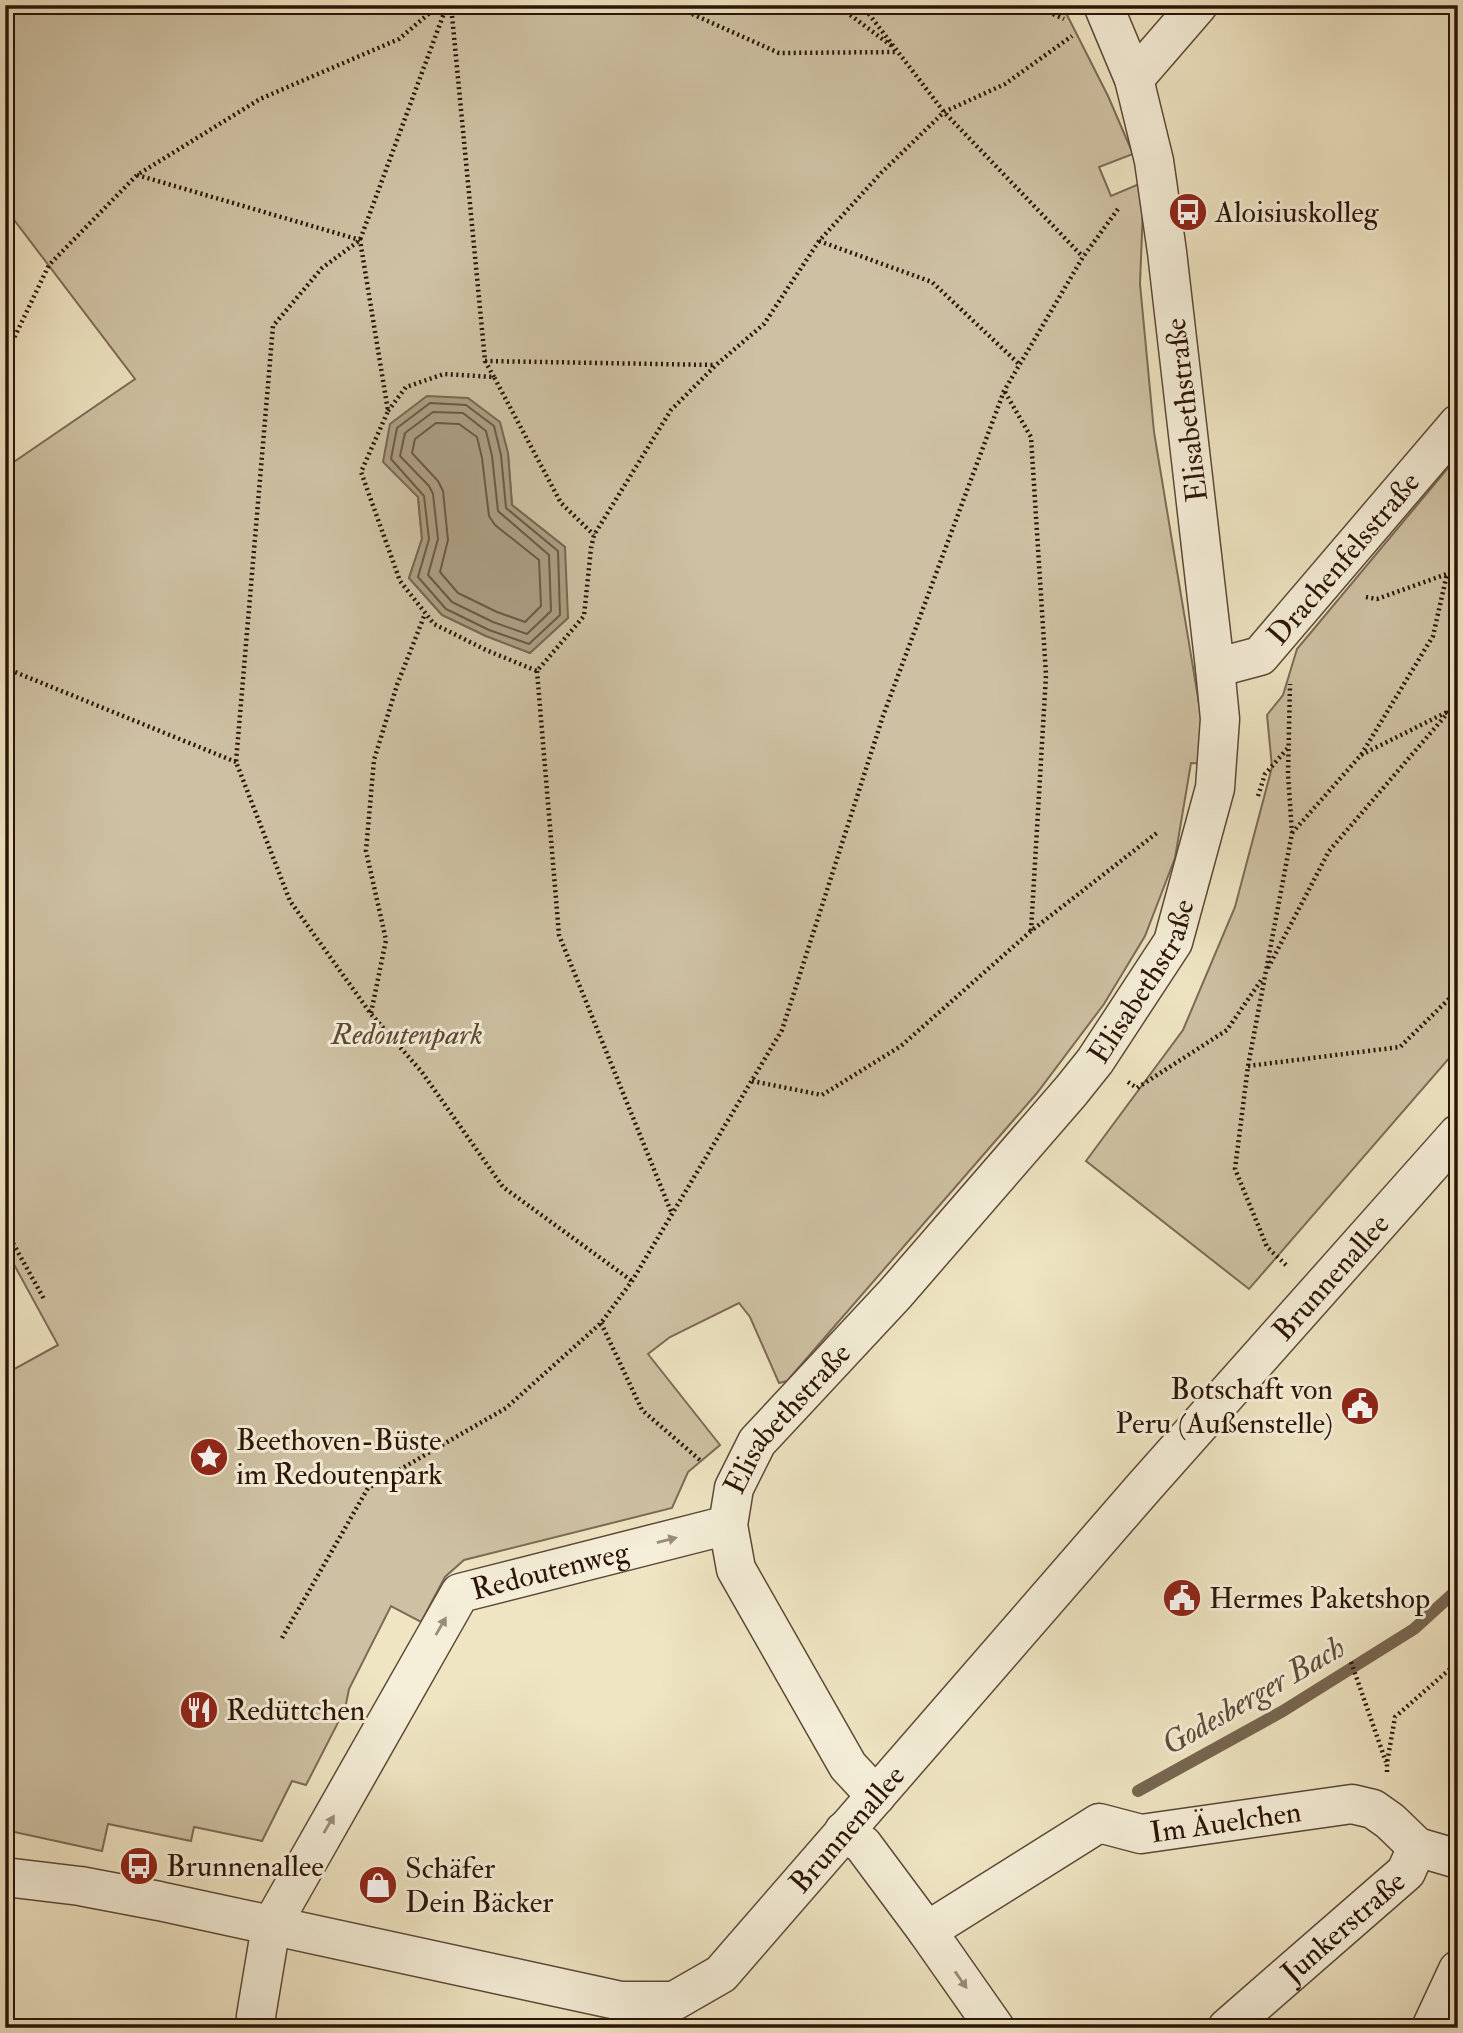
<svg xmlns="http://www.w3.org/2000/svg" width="1463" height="2033" viewBox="0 0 1463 2033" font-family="'IM FELL Double Pica',serif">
<rect width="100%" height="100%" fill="#efe5c3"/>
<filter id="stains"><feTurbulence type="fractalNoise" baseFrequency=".00286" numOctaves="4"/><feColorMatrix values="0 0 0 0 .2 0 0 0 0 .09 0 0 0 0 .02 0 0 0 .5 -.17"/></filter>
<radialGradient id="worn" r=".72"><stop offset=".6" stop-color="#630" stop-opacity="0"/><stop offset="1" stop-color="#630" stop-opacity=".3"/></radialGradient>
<g fill="#cec1a3" stroke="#7c6a56" stroke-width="2" fill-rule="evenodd">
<path d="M5,5H1062L1108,96L1133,154L1099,167L1111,196L1144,182L1140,284L1154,432L1209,764L1191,763L1175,858L1145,936L1104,1004L1037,1093L787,1381L779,1383L750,1317L739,1303L670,1337L648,1354L720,1445L688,1472L672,1508L464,1560L445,1577L421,1622L391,1606L349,1689L345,1709L306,1785L292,1781L262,1841L194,1827L191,1841L108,1824L102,1851L5,1830V1374L58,1345L5,1248V468L135,379L5,208ZM508,454L512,505L565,547L530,653L486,636L442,615L409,578L422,539L418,497Z"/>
<polygon points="1458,456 1458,1048 1249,1289 1086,1161 1183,1030 1235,907 1272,767 1267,715 1283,695 1297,649"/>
</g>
<polygon fill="#ac9e83" stroke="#786752" stroke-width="2" points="427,396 468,398 500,422 508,453 512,505 565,547 568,618 530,653 486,636 442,615 409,578 422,539 418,497 383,462 390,424"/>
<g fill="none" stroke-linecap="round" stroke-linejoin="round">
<g stroke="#6c5946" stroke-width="2">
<polygon points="430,403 466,405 494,426 501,455 506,508 558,551 560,615 529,644 489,630 446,609 418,577 429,539 424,496 391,459 397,428"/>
<polygon points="433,412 463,413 486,431 492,456 498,511 549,555 551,611 527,634 493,622 452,602 428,575 438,539 433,494 429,486 400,456 405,433"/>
<polygon points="436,423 459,424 477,437 482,458 489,516 495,525 539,560 541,606 525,622 497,612 458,593 440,572 448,540 443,491 438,481 412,453 415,439"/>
</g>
<polyline stroke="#786752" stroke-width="12" points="1138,1791 1283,1711 1414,1629 1458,1589"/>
<g stroke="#5c4837" stroke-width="41">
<g id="minor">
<polyline points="1134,79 1198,5"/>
<path id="s1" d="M1215,668L1260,656L1458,424"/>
<path id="s2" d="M876,1796L848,1766L736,1569L728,1525L734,1488L757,1442L895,1294L1071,1091L1095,1061L1173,942L1215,788L1220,719L1215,668L1167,252L1154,161L1134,79L1103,5"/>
<polyline points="844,1831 863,1845 927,1931 995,2028"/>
<path id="s3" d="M5,1877L80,1886L159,1901L621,2001H674L721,1974L1145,1486L1458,1134"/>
<path id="s4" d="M927,1931L1099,1823L1141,1834L1352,1804L1373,1809L1390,1821L1417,1847L1458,1859"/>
<path id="s5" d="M257,2028L256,2016L271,1926L460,1593L728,1525"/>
<path id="s6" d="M1227,2028L1406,1872L1417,1847"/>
<polyline points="1431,2028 1458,1970"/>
</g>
</g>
<g stroke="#2b1408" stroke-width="4.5" stroke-dasharray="2 3.5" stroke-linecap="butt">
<polyline points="447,5 360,240 322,268 273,326 236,762 290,901 371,1014 421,1071 503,1187 632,1281"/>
<polyline points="451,5 485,361 494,377"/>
<polyline points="672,5 779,53 898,52"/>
<polyline points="837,5 893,47"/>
<polyline points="862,5 944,112 1083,257"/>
<polyline points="1033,5 1064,19"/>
<polyline points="137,175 360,240 388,411 361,472 400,581 434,624 486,650 537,671 584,616 591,548 594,535 671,410 716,365 764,324 819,241 881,173 944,112 1005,84 1072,36"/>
<polyline points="819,241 932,282 1019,364"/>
<polyline points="5,357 49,265 137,175 260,99 399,39 439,5"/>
<polyline points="485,361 715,365"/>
<polyline points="1005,392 1031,437 1046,675 1031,931"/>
<polyline points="388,411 406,387 444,374 494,377 561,503 594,535"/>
<polyline points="1366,597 1377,599 1458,570"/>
<polyline points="5,668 236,762"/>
<polyline points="537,671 559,935 672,1214"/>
<polyline points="1361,755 1447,712"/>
<polyline points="1258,796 1265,774 1288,748"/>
<polyline points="1292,833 1361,755 1433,636 1447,574"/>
<polyline points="1268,968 1329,851 1458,701"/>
<polyline points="371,1013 386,940 366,851 374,760 397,685 425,614"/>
<polyline points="1248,1066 1400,1047 1458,990"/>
<polyline points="752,1081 822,1095 901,1046 1031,931 1158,832"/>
<polyline points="1128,1082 1137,1088 1227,1030 1262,979"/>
<polyline points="5,1229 44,1299"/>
<polyline points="1286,1265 1267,1247 1235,1169 1248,1066 1292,833 1288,774 1290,684"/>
<polyline points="601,1323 642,1410 701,1461"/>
<polyline points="282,1638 368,1488 506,1408 601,1323 632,1281 782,1030 883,716 1004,391 1083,257 1118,209"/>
<polyline points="1351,1662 1386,1762"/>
<polyline points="1387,1772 1387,1763 1395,1717 1458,1662"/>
</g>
<use href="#minor" stroke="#f5eed8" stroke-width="38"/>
</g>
<defs><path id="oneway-solid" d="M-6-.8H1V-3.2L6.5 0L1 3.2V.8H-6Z" transform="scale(1.75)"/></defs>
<g fill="#9a8c7a">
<use href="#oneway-solid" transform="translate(667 1540) rotate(-14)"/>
<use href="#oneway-solid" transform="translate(441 1626) rotate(-60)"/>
<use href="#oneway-solid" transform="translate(329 1824) rotate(-60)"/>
<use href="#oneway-solid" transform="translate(961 1980) rotate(55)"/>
</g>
<defs>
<g id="bus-disc" transform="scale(2.0125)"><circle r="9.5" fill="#8f2418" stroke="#f5eed8"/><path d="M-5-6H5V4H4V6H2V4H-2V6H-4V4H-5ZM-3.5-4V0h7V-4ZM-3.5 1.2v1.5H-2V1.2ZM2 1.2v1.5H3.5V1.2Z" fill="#fff"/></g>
<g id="civic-disc" transform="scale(2.0125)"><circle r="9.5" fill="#8f2418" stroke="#f5eed8"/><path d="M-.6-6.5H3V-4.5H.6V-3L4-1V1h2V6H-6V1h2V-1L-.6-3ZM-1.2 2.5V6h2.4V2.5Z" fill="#fff"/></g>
<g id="sight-disc" transform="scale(2.0125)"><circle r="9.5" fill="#8f2418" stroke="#f5eed8"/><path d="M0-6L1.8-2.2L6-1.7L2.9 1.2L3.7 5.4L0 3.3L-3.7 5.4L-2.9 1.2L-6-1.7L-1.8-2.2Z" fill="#fff"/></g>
<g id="restaurant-disc" transform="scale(2.0125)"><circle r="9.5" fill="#8f2418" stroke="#f5eed8"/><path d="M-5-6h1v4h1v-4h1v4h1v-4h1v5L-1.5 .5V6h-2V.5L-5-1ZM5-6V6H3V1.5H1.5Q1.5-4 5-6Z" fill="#fff"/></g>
<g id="shop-disc" transform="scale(2.0125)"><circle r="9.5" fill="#8f2418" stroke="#f5eed8"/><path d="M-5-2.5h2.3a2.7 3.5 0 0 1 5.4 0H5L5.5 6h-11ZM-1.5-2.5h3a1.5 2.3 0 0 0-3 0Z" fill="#fff"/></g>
</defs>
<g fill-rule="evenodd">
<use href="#bus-disc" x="1188" y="212"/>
<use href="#civic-disc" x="1360" y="1406"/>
<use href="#sight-disc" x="209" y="1457"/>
<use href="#civic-disc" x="1182" y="1598"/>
<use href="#restaurant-disc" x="199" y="1710"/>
<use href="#bus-disc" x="139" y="1866"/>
<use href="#shop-disc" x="378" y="1885"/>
</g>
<g text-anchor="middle" stroke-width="6" stroke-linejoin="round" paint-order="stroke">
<g font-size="30" fill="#2b1408" stroke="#f5eed8" text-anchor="start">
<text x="1215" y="222">Aloisiuskolleg</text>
<text x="1333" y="1399" text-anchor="end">Botschaft von<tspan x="1333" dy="34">Peru (Außenstelle)</tspan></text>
<text x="236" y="1450">Beethoven-Büste<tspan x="236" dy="34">im Redoutenpark</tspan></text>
<text x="1209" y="1608">Hermes Paketshop</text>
<text x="226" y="1720">Redüttchen</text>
<text x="166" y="1876">Brunnenallee</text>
<text x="405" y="1878">Schäfer<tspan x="405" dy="34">Dein Bäcker</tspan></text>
</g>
<g font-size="30" fill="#2b1408" stroke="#f5eed8">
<text transform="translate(1186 410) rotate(-97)" y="10">Elisabethstraße</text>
<text dy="10" stroke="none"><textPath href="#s1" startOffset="175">Drachenfelsstraße</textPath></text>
<text dy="10" stroke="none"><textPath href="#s2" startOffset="1004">Elisabethstraße</textPath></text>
<text dy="10" stroke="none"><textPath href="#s3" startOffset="1662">Brunnenallee</textPath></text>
<text dy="10" stroke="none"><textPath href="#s2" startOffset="438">Elisabethstraße</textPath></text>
<text dy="10" stroke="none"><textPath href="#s5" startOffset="579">Redoutenweg</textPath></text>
<text dy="10" stroke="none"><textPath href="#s4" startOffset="332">Im Äuelchen</textPath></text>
<text dy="10" stroke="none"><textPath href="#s3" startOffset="928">Brunnenallee</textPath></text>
<text dy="10" stroke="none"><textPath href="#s6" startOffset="154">Junkerstraße</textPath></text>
</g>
<g font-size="30" font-style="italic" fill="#5c4836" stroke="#f5eed8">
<text x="407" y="1044">Redoutenpark</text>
</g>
<g font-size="32" font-style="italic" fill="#5f4b39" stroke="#f5eed8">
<text transform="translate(1253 1695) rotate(-30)" y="11">Godesberger Bach</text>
</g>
</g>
<rect width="1463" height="2033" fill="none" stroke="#efe5c3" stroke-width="28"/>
<rect x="7" y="7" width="1449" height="2019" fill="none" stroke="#2b1408" stroke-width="3.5"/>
<rect x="14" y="14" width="1435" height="2005" fill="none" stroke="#2b1408" stroke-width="2"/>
<rect width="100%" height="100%" filter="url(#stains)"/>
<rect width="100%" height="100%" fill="url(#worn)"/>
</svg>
